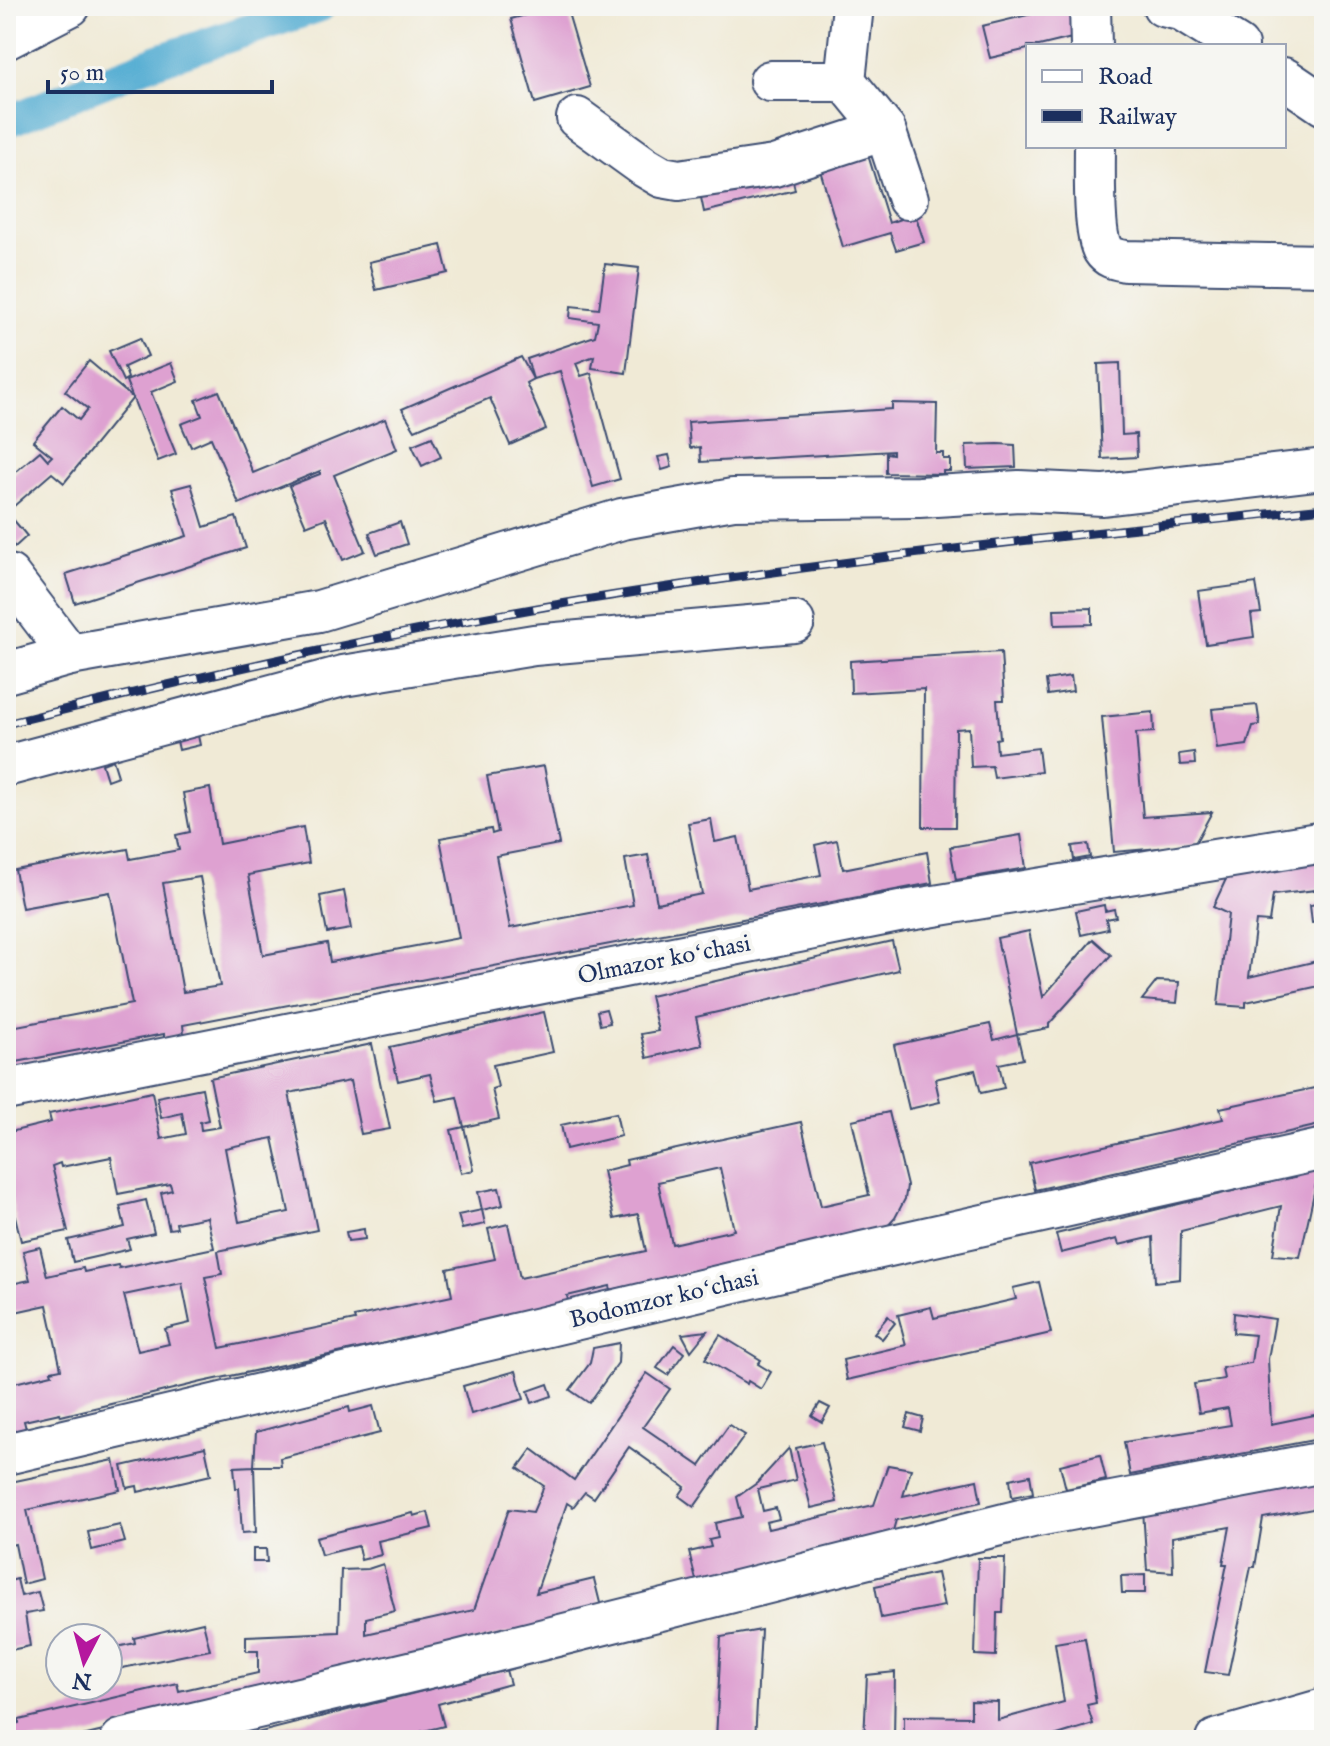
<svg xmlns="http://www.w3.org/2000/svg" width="1330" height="1746" viewBox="0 0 1330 1746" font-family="'IM FELL English',serif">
<rect width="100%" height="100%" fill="#f6f6f2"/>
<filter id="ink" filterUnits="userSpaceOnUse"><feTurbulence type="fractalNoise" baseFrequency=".0125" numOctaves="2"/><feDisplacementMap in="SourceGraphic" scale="16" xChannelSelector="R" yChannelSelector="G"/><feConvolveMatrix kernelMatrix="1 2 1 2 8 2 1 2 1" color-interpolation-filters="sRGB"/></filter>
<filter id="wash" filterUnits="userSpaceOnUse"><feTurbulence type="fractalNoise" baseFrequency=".006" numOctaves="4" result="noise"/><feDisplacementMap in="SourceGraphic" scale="32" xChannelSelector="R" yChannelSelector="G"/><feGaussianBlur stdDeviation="1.8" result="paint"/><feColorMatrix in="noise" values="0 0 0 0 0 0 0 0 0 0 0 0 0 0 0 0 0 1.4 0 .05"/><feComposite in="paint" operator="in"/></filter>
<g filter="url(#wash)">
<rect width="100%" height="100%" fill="#f0ead6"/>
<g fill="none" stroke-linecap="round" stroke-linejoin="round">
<polyline stroke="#56aed3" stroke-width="32" points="6,122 156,61 320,6"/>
</g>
<g id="blocks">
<g fill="#dea1d1" fill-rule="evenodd">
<polygon points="559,6 566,6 590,87 535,103 511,19"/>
<polygon points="1065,6 1076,6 1084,35 1039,46 1028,46 1028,49 990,58 982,26"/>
<polygon points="868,155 889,223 915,214 924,242 896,250 890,233 843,247 820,170"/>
<polygon points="790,167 795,190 704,212 699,188"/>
<polygon points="441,245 448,273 376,290 369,262"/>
<polygon points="605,264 639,268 626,373 592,368 594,356 576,363 581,376 591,373 620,479 593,487 560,371 533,379 527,359 595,336 598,322 570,318 571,306 599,309"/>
<polygon points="140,338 148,356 124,367 128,378 123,381 109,351"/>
<polygon points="521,357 533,379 526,383 546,429 510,445 490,398 415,430 402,409"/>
<polygon points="89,361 133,398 64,483 52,473 7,512 27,536 15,547 6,537 6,480 40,451 48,460 52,456 33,441 62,406 79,420 88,409 65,391"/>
<polygon points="171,363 178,381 151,392 176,454 158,461 126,381"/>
<polygon points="1120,363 1122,435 1136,434 1137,457 1102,459 1098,364"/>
<polygon points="219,391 253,473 385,419 397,449 334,475 365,551 343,560 326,518 306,526 289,486 320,474 320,471 239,504 211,438 191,447 181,424 202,416 196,400"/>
<polygon points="892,403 937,404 936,453 943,453 943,459 950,459 950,471 943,471 943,474 886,473 886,453 893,454 893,451 701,462 700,447 690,448 688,422 892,409"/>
<polygon points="432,437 441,457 422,466 412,445"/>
<polygon points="998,444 1015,445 1016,467 967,469 966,445"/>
<polygon points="669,455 672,467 662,470 658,457"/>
<polygon points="191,484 204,527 236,517 246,548 75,603 66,574 187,536 172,489"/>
<polygon points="400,522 407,544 377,554 369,533"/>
<polygon points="1256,583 1261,613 1251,614 1254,637 1206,644 1198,591"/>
<polygon points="6,598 17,620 6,625"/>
<polygon points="1092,608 1092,624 1055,625 1054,609"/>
<polygon points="1001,652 1004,700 997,700 1000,738 996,739 997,753 1038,748 1041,772 994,778 992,766 971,767 969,728 956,729 955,827 923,827 924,689 851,693 850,661"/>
<polygon points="1071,676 1073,691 1048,695 1046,680"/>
<polygon points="1257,705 1260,725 1253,726 1247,745 1217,749 1212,709"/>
<polygon points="1153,712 1154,732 1136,733 1143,817 1212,812 1194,845 1114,852 1102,717"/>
<polygon points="197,731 200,745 179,750 176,736"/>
<polygon points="1194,752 1195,764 1180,765 1179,754"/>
<polygon points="113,760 118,776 107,780 102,764"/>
<path d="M544,766L559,844L496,856L510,928L633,905L625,859L648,855L657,903L702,894L688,823L711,819L715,842L738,837L748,889L821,875L815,845L837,840L843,869L927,852L932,883L183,1025L184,1034L164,1038V1034L6,1064V1028L132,1004L110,892L22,908L15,870L128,849L130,859L179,850L176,835L190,832L183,793L210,788L219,844L303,827L309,863L248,875L263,955L327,943L330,962L459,938L440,838L491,829L492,834L498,832L487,776ZM200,877L220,986L183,992L163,883Z"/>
<polygon points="1021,835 1026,868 956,880 950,847"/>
<polygon points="1088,844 1090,857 1074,860 1072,846"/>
<polygon points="1324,860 1324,889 1273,895 1269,922 1256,921 1249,977 1321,960 1324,985 1246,1002 1246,1007 1218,1005 1228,914 1213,907 1233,864"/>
<polygon points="344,891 351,929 327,933 320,896"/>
<polygon points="1324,903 1324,922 1312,923 1310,905"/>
<polygon points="1104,905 1105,911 1114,909 1116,917 1106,919 1108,929 1081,935 1076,911"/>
<polygon points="1029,931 1043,997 1093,939 1111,955 1049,1024 1049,1028 1017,1034 1023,1059 999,1064 1004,1088 981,1093 975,1070 935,1079 940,1102 909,1109 894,1045 990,1024 994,1040 1017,1034 997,938"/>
<polygon points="892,941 899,970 696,1017 702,1045 647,1058 641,1034 658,1031 650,996"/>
<polygon points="1157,981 1179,982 1177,1003 1142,1000"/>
<polygon points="606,1009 610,1023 600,1025 597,1011"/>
<polygon points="544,1012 553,1052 493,1065 498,1087 492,1089 499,1119 464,1127 457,1097 437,1101 430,1074 398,1081 390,1047"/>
<path d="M372,1044L390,1129L361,1134L350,1081L289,1093L317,1230L218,1251L222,1274L205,1277L220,1348L355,1320L354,1317L452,1296L447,1269L495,1259L488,1229L508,1224L520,1278L646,1251L638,1214L614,1219L603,1171L627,1165L626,1160L801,1122L821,1206L869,1195L852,1120L889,1112L907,1186L905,1199L895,1218L884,1230L611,1290L610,1286L567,1296L569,1304L202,1382L61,1416L60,1413L24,1421L26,1429L6,1434V1385L52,1374L51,1371L61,1369L47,1305L6,1314V1285L30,1280L23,1251L40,1247L47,1276L83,1268L84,1272L118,1265L119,1268L214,1248L207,1217L176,1223L177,1228L169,1229L161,1193L172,1190L170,1184L118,1194L111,1157L61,1167L60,1163L52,1166L68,1231L21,1241L9,1191H6V1133L51,1122L49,1114L152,1092L161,1139L186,1134L182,1113L161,1118L157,1097L202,1088L208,1120L200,1122L201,1130L220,1127L210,1078ZM273,1138L289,1212L239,1222L225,1148ZM720,1168L734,1230L672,1244L658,1182ZM182,1283L190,1323L165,1329L169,1344L138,1351L124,1295Z"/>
<polygon points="1324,1086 1324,1124 1035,1190 1029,1163 1223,1119 1220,1108"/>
<polygon points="616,1113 621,1136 566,1149 561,1125"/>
<polygon points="464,1127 474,1170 461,1173 451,1130"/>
<polygon points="1319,1170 1300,1257 1273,1255 1281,1206 1181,1231 1180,1279 1155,1282 1153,1237 1119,1245 1117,1239 1061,1253 1056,1234"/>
<polygon points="499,1188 503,1205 482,1210 485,1224 462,1229 458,1215 482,1210 478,1192"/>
<polygon points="146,1200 154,1233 127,1239 130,1249 73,1262 68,1240 125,1227 120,1206"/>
<polygon points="364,1229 365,1239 348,1241 346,1232"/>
<polygon points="1039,1282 1051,1333 847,1380 843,1360 906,1345 898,1315 931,1307 934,1318 1016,1299 1013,1288"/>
<polygon points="1234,1313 1275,1319 1268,1359 1271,1424 1324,1413 1324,1438 1130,1475 1124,1442 1231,1425 1228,1408 1199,1413 1194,1384 1224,1379 1222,1368 1251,1363 1255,1335 1233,1333"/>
<polygon points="888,1316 895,1323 882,1339 874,1333"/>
<polygon points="707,1331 691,1351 682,1334"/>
<polygon points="720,1335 761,1360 758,1364 771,1372 761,1389 748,1381 747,1384 705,1359"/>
<polygon points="619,1343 618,1363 589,1403 570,1390 590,1363 593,1348"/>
<polygon points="674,1345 684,1353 668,1375 657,1368"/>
<polygon points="516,1371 524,1399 471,1414 463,1386"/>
<polygon points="647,1373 670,1389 643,1427 700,1466 729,1425 745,1435 694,1507 679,1496 685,1487 629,1447 594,1498 585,1492 573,1507 567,1503 536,1593 594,1579 602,1611 66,1740 6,1740 6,1726 19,1723 19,1720 177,1683 179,1691 258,1673 258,1651 246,1651 246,1636 339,1632 341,1570 368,1569 383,1564 395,1611 366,1618 366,1634 474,1610 509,1509 533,1512 544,1486 518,1468 532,1449 574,1480"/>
<polygon points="548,1384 552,1396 532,1403 528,1391"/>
<polygon points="820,1403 830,1408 822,1422 812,1416"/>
<polygon points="373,1406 380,1433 280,1458 281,1466 254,1466 256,1532 242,1533 239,1488 236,1488 234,1467 254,1466 256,1432 349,1407 350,1412"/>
<polygon points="909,1414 923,1418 920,1431 905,1427"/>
<polygon points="822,1442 837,1502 811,1508 796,1448"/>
<polygon points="205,1447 211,1475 138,1492 137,1486 127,1488 122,1466"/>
<polygon points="789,1448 796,1480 758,1489 763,1511 776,1508 779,1519 766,1522 768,1529 874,1505 888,1465 911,1469 903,1496 977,1480 981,1502 896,1520 892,1534 696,1580 689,1552 711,1547 709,1540 718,1538 715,1523 742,1517 737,1497 757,1483"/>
<polygon points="1100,1455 1106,1480 1066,1489 1060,1465"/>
<polygon points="114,1460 120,1490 27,1510 42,1579 23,1584 15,1544 6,1546 6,1483"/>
<polygon points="1030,1475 1033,1493 1012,1497 1010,1479"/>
<polygon points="1324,1476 1324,1507 1263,1518 1255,1567 1251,1567 1228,1675 1205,1672 1227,1564 1223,1564 1230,1527 1172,1537 1173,1572 1147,1570 1143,1510"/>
<polygon points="428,1512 432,1528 378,1541 381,1555 361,1560 358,1546 321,1555 316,1537 413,1513 414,1516"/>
<polygon points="120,1525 125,1542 92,1550 88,1532"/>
<polygon points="253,1549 266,1549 267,1562 253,1562"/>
<polygon points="978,1558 1005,1558 1003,1613 997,1613 996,1656 975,1655"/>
<polygon points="937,1573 944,1606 881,1618 875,1586"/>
<polygon points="1145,1575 1145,1593 1122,1593 1121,1576"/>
<polygon points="17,1579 21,1596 38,1592 43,1611 25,1614 30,1646 6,1651 6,1582"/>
<polygon points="203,1622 210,1650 108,1671 108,1649 135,1643 134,1638"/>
<polygon points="761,1630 755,1740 716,1740 721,1637"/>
<polygon points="1085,1638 1096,1703 1087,1705 1093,1724 1041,1740 904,1740 904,1716 971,1717 971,1701 998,1702 998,1720 1064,1702 1055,1643"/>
<polygon points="506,1670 510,1684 438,1704 444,1726 388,1740 229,1740"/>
<polygon points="895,1672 894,1740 864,1740 867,1675"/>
</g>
</g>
</g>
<g filter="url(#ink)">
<use href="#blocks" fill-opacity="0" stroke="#3b4b70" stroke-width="2"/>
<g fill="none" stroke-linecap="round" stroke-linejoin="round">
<g stroke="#3b4b70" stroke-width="44">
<g id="minor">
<polyline points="853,6 845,81 885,130 908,199"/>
<polyline points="1090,6 1091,46"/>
<polyline points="1163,6 1180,10 1238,46"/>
<polyline points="6,39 70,6"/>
<polyline points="1284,78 1324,105"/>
<polyline points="770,81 845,81"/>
<polyline points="577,118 645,167 662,177 679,180 774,166 885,130"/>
<path d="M1095,146C1095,167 1093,234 1103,250C1108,258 1115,259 1125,261L1324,265"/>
<polyline points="9,575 70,655"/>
<polyline points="6,673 70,655 319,611 622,519 733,499 919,497 1019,491 1103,495 1324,469"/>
<polyline points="6,766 343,676 534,645 794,622"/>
<polyline points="6,1090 904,911 1324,842"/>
<polyline points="6,1454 862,1252 1324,1149"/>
<polyline points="121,1740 453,1662 1032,1517 1324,1462"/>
<polyline points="1216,1740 1324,1709"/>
</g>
</g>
<use href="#minor" stroke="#fff" stroke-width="40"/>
<g stroke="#1b2f5e" stroke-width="9">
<path id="rail" d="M6,724C200,676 394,631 591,599C834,560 1079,534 1324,508"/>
</g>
<use href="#rail" stroke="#f6f6f2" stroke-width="6" stroke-dasharray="18" stroke-linecap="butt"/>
</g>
</g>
<g text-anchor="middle" stroke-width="8" stroke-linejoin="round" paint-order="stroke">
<g font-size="24" fill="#1b2f5e" stroke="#f6f6f2">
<text transform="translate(664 959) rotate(-11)" y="8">Olmazor koʻchasi</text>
<text transform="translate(664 1298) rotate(-13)" y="8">Bodomzor koʻchasi</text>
</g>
</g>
<rect width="1330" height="1746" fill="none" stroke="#f6f6f2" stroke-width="32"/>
<rect x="1026" y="44" width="260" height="104" fill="#f6f6f2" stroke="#9ea6b7" stroke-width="2"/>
<rect x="1042" y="70" width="40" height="12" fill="#ffffff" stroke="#9ea6b7" stroke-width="2"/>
<text x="1098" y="84" font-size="24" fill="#1b2f5e">Road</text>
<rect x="1042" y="110" width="40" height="12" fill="#1b2f5e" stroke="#9ea6b7" stroke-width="2"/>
<text x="1098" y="124" font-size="24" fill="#1b2f5e">Railway</text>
<g transform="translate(84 1662) rotate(186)"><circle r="38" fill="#f6f6f2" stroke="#9ea6b7" stroke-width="2"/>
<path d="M0-6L14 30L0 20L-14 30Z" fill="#b5179e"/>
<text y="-12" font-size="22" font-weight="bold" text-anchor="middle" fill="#1b2f5e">N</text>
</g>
<path d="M48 80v12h224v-12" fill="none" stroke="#1b2f5e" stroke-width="4"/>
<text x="60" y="80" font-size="24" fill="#1b2f5e" stroke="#f6f6f2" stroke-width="6" paint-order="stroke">50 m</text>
</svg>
